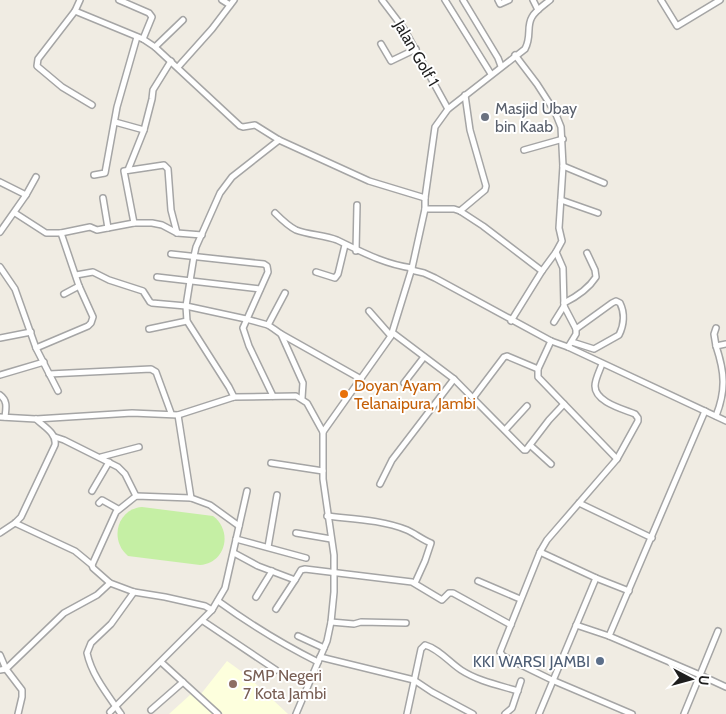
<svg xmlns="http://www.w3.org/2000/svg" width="726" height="714" viewBox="0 0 726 714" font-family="Cabin,sans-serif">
<rect width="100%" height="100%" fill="#f0ece3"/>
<g fill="#fdffdd">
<polygon points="227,661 245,674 288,714 223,714 201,694"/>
<polygon points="191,694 216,714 169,714"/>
</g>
<path fill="#c5efa4" d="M142,507L213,516C233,531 226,563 200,565L128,556C109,540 117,509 142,507Z"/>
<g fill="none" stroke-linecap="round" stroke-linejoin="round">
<g stroke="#a5a5a5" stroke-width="8">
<g id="minor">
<polyline points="119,0 149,13 152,17 143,39"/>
<polyline points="222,0 230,5"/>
<polyline points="382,0 404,29 448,109"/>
<polyline points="445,0 491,74"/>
<polyline points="463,0 498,58 501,66"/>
<polyline points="498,0 500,4 509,0"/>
<polyline points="533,0 538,10"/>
<polyline points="661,0 677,26 720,0"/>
<polyline points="75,11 80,0"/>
<polyline points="381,44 391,61 416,49"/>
<polyline points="155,47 183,20"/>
<polyline points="515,55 537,84 555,112 561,127 563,166 559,228 562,241 556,252 563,268 564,306 576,329 576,334 568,347"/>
<polyline points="178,67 212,29 234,0"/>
<polyline points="92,105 62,87 37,66 38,59 75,11 143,39 155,47 240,126 243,127 255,125 279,140 369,181 425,198"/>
<polyline points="115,122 144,130"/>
<polyline points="524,150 563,139"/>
<polyline points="563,166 604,183"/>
<polyline points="128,170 144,130 152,99 153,90 171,61"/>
<polyline points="94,175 105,173 117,107 137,37"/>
<polyline points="0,182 26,195"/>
<polyline points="103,198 108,228"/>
<polyline points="561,200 598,213"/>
<polyline points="425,209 454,209 460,211 483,226 542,271"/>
<polyline points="460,211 485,190 486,186 470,130 465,95"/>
<polyline points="15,213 46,233 61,233 79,286 93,317 91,323 88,326 36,348"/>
<path d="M275,213C281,219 288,226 296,230C309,235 324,235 337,240C362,252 384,264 412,268"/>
<polyline points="134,223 124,171 164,165 168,169 171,210 177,233"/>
<polyline points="0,232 26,195 36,177"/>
<polyline points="61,233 90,227 97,230 134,223 152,223 162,225 177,233 202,235"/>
<polyline points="356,251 357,205"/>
<polyline points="171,254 264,264 267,266 268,272 243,328 249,346 273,396"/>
<polyline points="0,267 15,289 36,348 58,391"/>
<polyline points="411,270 424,273 435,278 551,341 568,347 726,421"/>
<polyline points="316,272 335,278 338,274 345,245"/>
<polyline points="76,275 93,272 109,280 143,291 150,302 152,303 186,306 246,319 268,325 274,329 281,334 303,383 302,398"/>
<polyline points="157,277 260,289"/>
<polyline points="64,294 79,286"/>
<path d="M564,303C576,297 589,288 596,277L595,270L587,253"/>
<polyline points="369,311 391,336"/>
<polyline points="511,321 542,271 556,252"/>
<polyline points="554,322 564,306"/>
<polyline points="268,325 285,293"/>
<polyline points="149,329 187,321"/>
<polyline points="393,333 454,379 524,450 526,450 549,420 564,404"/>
<polyline points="281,334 361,379"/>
<polyline points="0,338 31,332"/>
<polyline points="551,341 538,369 538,377 617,459"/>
<path d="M572,342L594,349L619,335C624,325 625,313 620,303L616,301L612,303L576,329"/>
<polyline points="716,346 714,334 716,328"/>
<path d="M602,364C600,370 595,379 595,386C595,402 623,409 635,414L638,418V421L617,459L547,540L540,552L500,652L503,656L552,680L632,714"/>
<polyline points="49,374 151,369 156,372 171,413"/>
<polyline points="0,375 44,362"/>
<polyline points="404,383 424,357"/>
<path d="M0,395C8,401 6,408 5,417"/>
<polyline points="234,397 229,387 187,321 186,306 194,256 196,247 220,193 232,177 279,140"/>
<polyline points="473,398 504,357 507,356 538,369"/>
<polyline points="705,411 609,636 700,675 718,631"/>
<polyline points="178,415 191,498"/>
<path d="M716,416C726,390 725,373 716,346L726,344"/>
<polyline points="0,417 36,419 132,413 178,415 234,397 296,396 307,403 323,432"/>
<polyline points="505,430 527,406"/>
<polyline points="55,437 64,440 118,467 125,474 136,496"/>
<polyline points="530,445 551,464"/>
<polyline points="101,457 139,447"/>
<polyline points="271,463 323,471"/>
<polyline points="380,484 392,460 454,379"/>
<polyline points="92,491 109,462"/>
<polyline points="99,503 102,500 118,509"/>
<polyline points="579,503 652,538"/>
<path d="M327,516C353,519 383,520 407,530C414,533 423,540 431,543L425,561L415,583"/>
<polyline points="15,523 75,551 92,565"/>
<path d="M0,533L15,523L21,517L55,445C57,433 43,426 36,419"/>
<polyline points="296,533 331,539"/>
<polyline points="236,539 306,558"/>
<polyline points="268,547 277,495"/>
<polyline points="540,552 596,578 629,591"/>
<polyline points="234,553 258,566 295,580 301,570 305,569 412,582 442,600 449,593 453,593 511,625"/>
<polyline points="478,581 520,599"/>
<polyline points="256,597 272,571"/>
<path d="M218,601C251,625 282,644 318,662"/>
<polyline points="276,609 295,580"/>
<polyline points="212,610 225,588 247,491"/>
<polyline points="203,621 276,670"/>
<polyline points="331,622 354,624 361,622 406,623"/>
<polyline points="576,625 609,636"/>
<polyline points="298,636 324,648"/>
<polyline points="0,655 6,669 22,690 22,697 18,714"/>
<polyline points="320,657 414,680 432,692 473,714"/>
<polyline points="161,662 218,714"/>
<polyline points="0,670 6,669 64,613 97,595 110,583"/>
<polyline points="151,710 183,682"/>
<polyline points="110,712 212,610 205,606 165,597 134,592 110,583 93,568 92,565 116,512 136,496 191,498 210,505 239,526"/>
<path d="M121,714C108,695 92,676 87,653L91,643L111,624L134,592"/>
<path d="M296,714L327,641L331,622L334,592V555L323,479V432L391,336L412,268L425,209V198L435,127L448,109L525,49C532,36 526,27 532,17C536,10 544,5 550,0"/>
<path d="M407,714L421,649L425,645C439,649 449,662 461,670C478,681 498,685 518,691"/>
<polyline points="505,714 512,708 521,681"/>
<polyline points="539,714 596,578"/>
<polyline points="684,714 700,675 726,687"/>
</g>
</g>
<use href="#minor" stroke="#fff" stroke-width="5"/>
</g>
<circle fill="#6b7280" stroke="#fff" stroke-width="2" cx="485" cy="117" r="5"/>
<circle fill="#e8710a" stroke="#fff" stroke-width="2" cx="344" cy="394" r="5"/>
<circle fill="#5c6f8a" stroke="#fff" stroke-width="2" cx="600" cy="661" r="5"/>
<circle fill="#8d6e63" stroke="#fff" stroke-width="2" cx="233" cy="684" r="5"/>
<g text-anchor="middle" stroke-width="4" stroke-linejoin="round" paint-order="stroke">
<g font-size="16" fill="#1e1e1e" stroke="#fff">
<text transform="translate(417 53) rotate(60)" y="6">Jalan Golf 1</text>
</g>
<g font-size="16" fill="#5b616d" stroke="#fff" text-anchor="start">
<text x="495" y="114">Masjid Ubay<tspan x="495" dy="18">bin Kaab</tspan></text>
</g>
<g font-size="16" fill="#c56008" stroke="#fff" text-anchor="start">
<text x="354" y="391">Doyan Ayam<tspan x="354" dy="18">Telanaipura, Jambi</tspan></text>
</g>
<g font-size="16" fill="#4e5e75" stroke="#fff" text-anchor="end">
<text x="590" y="667">KKI WARSI JAMBI</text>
</g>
<g font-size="16" fill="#785e54" stroke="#fff" text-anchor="start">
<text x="243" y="681">SMP Negeri<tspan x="243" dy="18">7 Kota Jambi</tspan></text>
</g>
</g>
<g transform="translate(691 679) rotate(96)" stroke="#ffffff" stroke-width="4" paint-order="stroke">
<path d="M0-4L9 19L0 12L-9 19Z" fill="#1e1e1e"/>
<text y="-8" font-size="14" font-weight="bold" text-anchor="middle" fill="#1e1e1e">U</text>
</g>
</svg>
